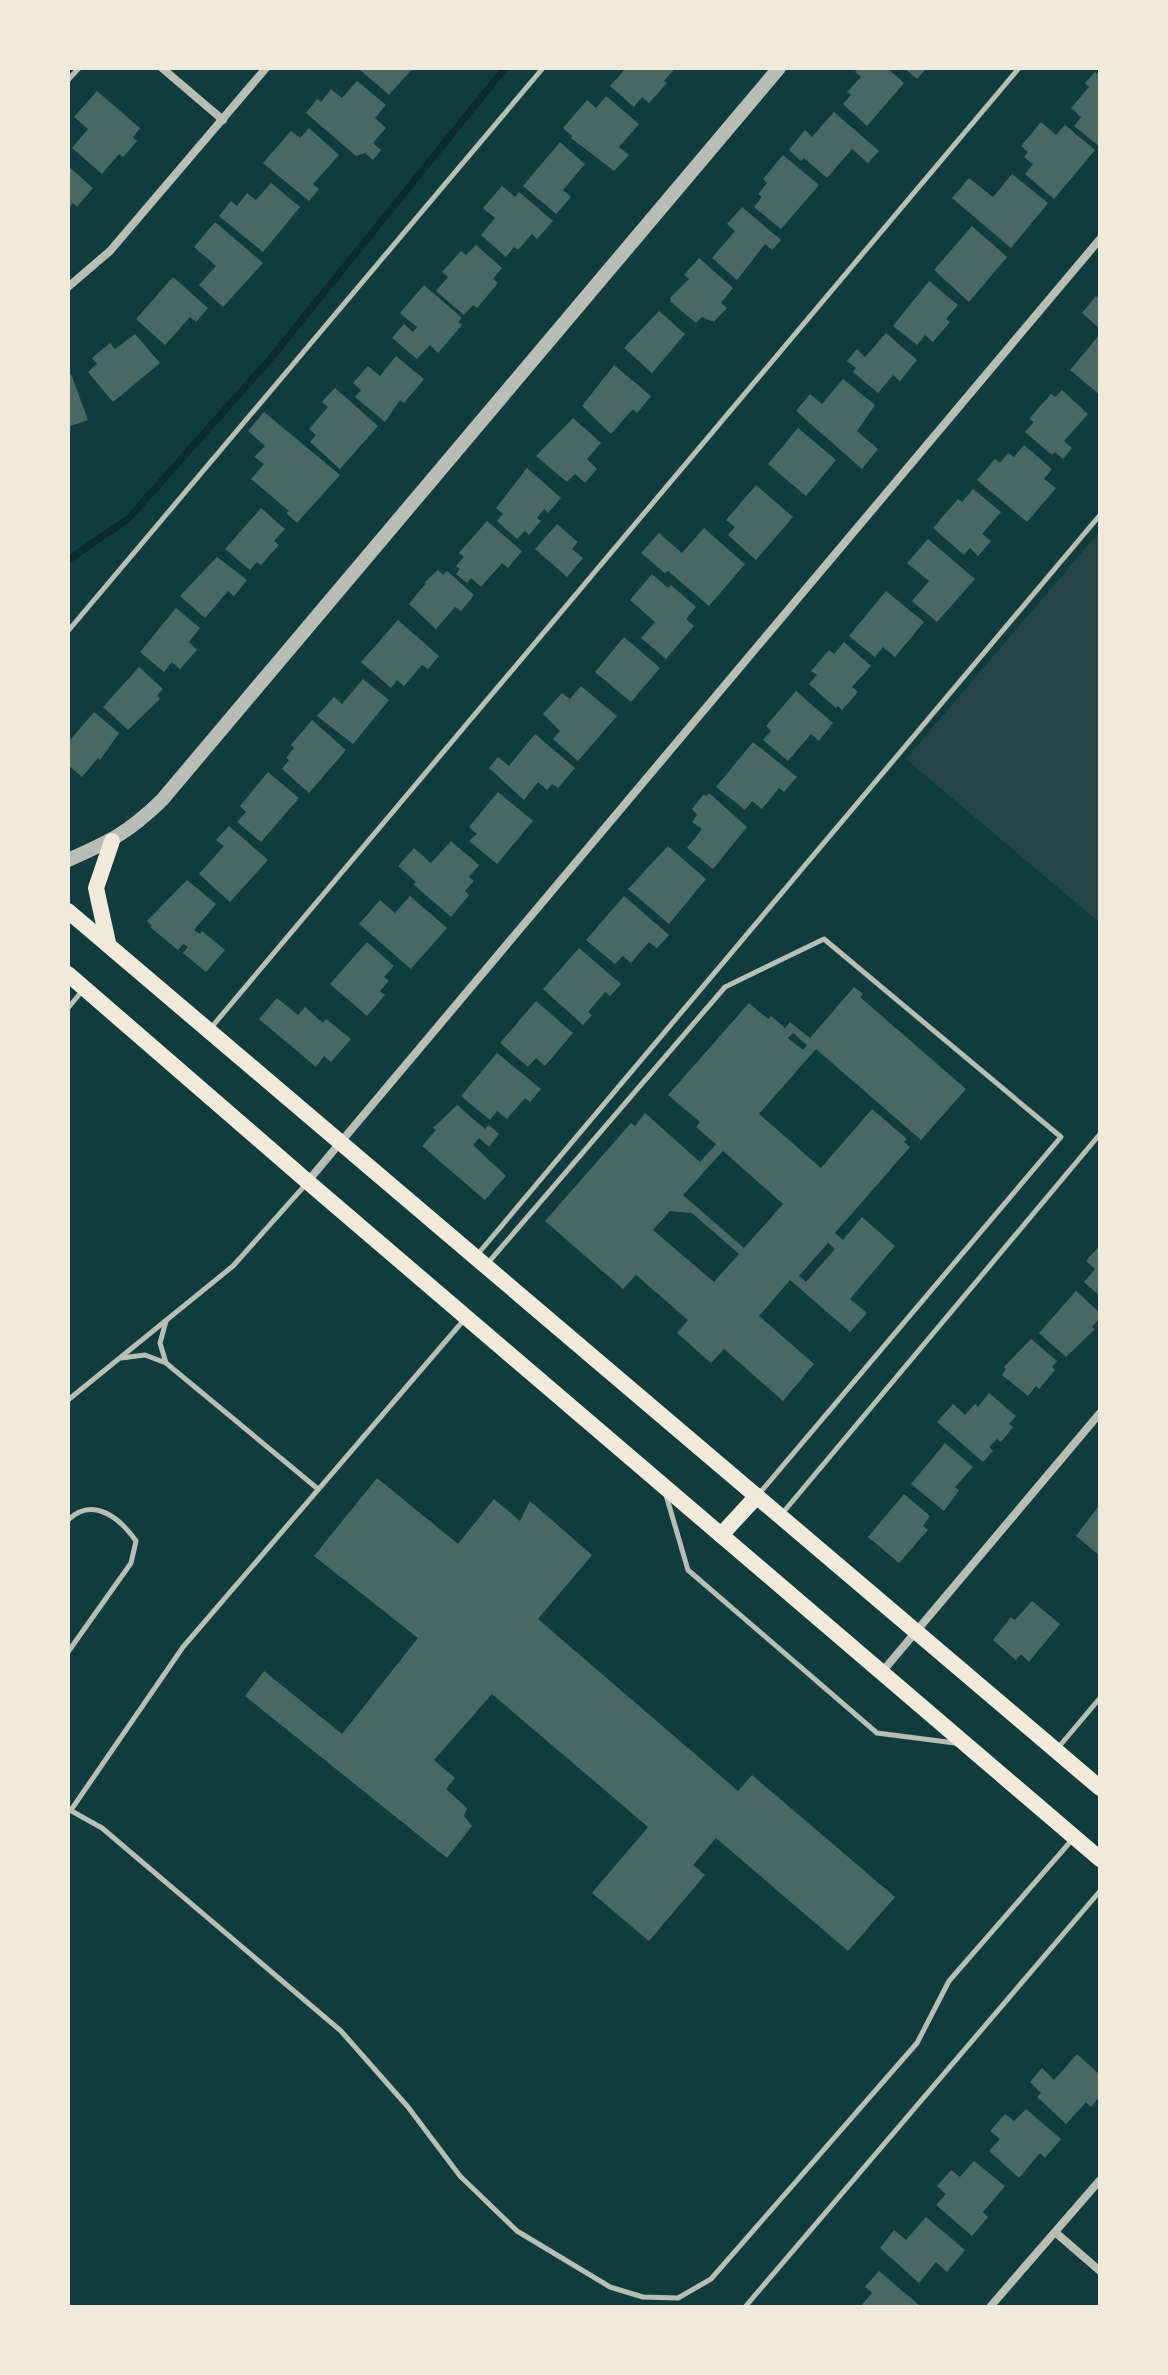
<svg xmlns="http://www.w3.org/2000/svg" width="1168" height="2375" viewBox="0 0 1168 2375" font-family="'Open Sans',sans-serif">
<rect width="100%" height="100%" fill="#0f3d3e"/>
<polygon fill="#244646" points="1100,531 1100,923 906,759"/>
<g fill="none" stroke-linecap="round" stroke-linejoin="round">
<polyline stroke="#0a2a2b" stroke-width="7" points="68,560 128,519 271,358 505,68"/>
</g>
<g fill="#486865" fill-rule="evenodd">
<polygon points="358,68 413,68 389,95"/>
<polygon points="626,68 675,68 664,81 667,83 649,103 642,97 634,107 610,86"/>
<polygon points="859,68 887,68 904,83 867,126 843,104 851,95 847,92 861,77 855,72"/>
<polygon points="904,68 927,68 917,79"/>
<polygon points="1095,72 1100,76 1100,147 1074,126 1081,117 1071,108 1089,87 1085,83"/>
<polygon points="357,81 386,105 375,118 386,128 373,143 381,150 373,160 365,153 356,156 306,113 317,99 321,102 331,89 342,98"/>
<polygon points="97,91 140,128 133,137 137,141 123,157 119,154 102,174 72,148 88,129 74,117"/>
<polygon points="606,96 639,124 619,147 629,155 614,171 571,138 572,136 563,128 587,100 596,108"/>
<polygon points="834,112 879,151 868,163 852,149 827,178 804,158 801,161 789,150 805,130 812,137"/>
<polygon points="1041,122 1056,135 1065,125 1095,150 1054,199 1025,174 1033,164 1024,157 1028,152 1021,146"/>
<polygon points="309,128 339,155 313,184 319,189 309,201 263,163 291,131 300,138"/>
<polygon points="560,142 585,164 563,190 571,197 556,214 523,186"/>
<polygon points="783,155 819,185 781,229 754,207 762,197 758,194 767,183 763,179"/>
<polygon points="68,166 93,188 77,207 73,203 68,209"/>
<polygon points="1012,174 1048,203 1011,248 952,198 969,178 993,197"/>
<polygon points="271,183 300,207 263,252 219,216 231,201 237,206 247,193 256,200"/>
<polygon points="502,186 515,197 519,192 553,221 537,239 532,234 518,250 514,247 506,257 481,235 495,218 483,208"/>
<polygon points="742,207 781,240 772,250 765,244 737,280 712,258 735,231 727,224"/>
<polygon points="215,222 263,263 223,307 199,285 216,266 194,247"/>
<polygon points="972,226 1007,257 969,302 934,270"/>
<polygon points="476,245 502,268 493,279 498,283 477,308 473,305 464,315 436,291 448,277 442,272 461,251 466,255"/>
<polygon points="699,258 733,288 721,303 727,308 714,322 702,317 696,323 671,302 670,298 689,279 684,275"/>
<polygon points="173,277 208,308 196,322 190,317 165,345 136,319"/>
<polygon points="929,281 958,305 946,319 950,322 933,342 925,335 917,345 893,326"/>
<polygon points="424,285 462,318 458,322 462,325 438,353 430,345 417,359 392,338 404,324 413,332 417,327 400,313"/>
<polygon points="1096,296 1100,300 1100,329 1082,313"/>
<polygon points="659,311 685,334 652,373 624,348"/>
<polygon points="886,333 917,360 900,381 893,375 878,393 853,372 856,368 847,361 857,349 865,357"/>
<polygon points="135,334 160,363 113,402 88,372 97,364 92,358 110,343 115,349"/>
<polygon points="1100,334 1100,395 1070,370"/>
<polygon points="396,356 424,379 404,403 400,400 385,422 355,397 361,390 353,383 368,366 380,376"/>
<polygon points="614,365 651,396 637,413 633,409 611,434 582,406"/>
<polygon points="71,374 88,420 68,427 68,375"/>
<polygon points="843,379 875,405 857,431 878,449 862,469 796,411 810,394 822,404"/>
<polygon points="335,388 378,426 340,469 310,442 316,435 309,429 328,407 322,402"/>
<polygon points="1062,390 1088,414 1064,441 1072,448 1063,459 1055,452 1052,455 1025,432 1034,422 1029,419 1051,394 1055,397"/>
<polygon points="264,412 340,475 297,523 286,513 289,511 251,479 264,464 254,457 265,446 248,431"/>
<polygon points="573,418 601,443 587,459 597,469 585,483 575,474 567,482 536,456"/>
<polygon points="798,428 836,460 806,496 768,464"/>
<polygon points="1024,445 1052,469 1044,479 1056,488 1027,522 977,480 995,459 1000,463 1008,453 1014,457"/>
<polygon points="527,468 561,498 548,513 544,509 537,518 541,521 529,535 525,531 517,539 497,521 503,514 496,508"/>
<polygon points="756,485 793,517 756,560 728,535 735,527 726,520"/>
<polygon points="973,489 1001,512 982,534 991,541 978,556 970,548 964,555 933,528 958,499 962,502"/>
<polygon points="261,508 285,529 274,541 279,545 261,565 257,562 250,570 225,549"/>
<polygon points="487,521 522,551 508,568 502,563 481,587 471,578 467,583 456,574 460,569 456,566 464,557 459,553"/>
<polygon points="557,524 578,542 572,549 583,558 567,577 535,549"/>
<polygon points="704,528 745,564 709,606 668,571 665,573 641,553 659,533 682,553"/>
<polygon points="928,539 975,579 937,622 912,601 929,581 907,563"/>
<polygon points="217,557 247,580 234,596 228,591 205,618 180,596"/>
<polygon points="438,570 443,575 447,571 474,595 461,611 455,607 436,629 409,604 426,583 425,582"/>
<polygon points="652,574 668,588 671,585 696,607 686,619 694,626 666,659 641,638 655,622 630,600"/>
<polygon points="886,591 924,622 895,657 883,647 875,657 849,636"/>
<polygon points="176,608 200,628 189,642 197,650 180,669 172,662 164,672 140,652"/>
<polygon points="398,620 439,656 428,669 422,665 404,686 397,680 391,688 361,662"/>
<polygon points="624,637 660,668 631,702 595,672"/>
<polygon points="844,642 871,666 852,687 858,692 842,710 838,706 836,708 809,684 817,675 811,671 829,650 834,654"/>
<polygon points="139,667 163,689 157,695 160,699 128,730 103,707"/>
<polygon points="363,679 389,700 353,744 317,716 334,697 342,704"/>
<polygon points="581,686 617,716 578,761 553,739 560,731 543,714 562,693 570,699"/>
<polygon points="796,691 833,723 819,741 811,734 788,761 763,740 771,731 766,726"/>
<polygon points="94,712 119,733 100,760 98,758 82,777 68,765 68,738 70,740"/>
<polygon points="312,720 346,750 309,793 282,769 289,760 286,758 294,748 291,745"/>
<polygon points="535,734 575,768 558,788 552,784 547,790 538,782 524,800 489,768 498,757 509,766"/>
<polygon points="753,742 797,777 784,792 779,788 762,809 752,801 745,810 716,787"/>
<polygon points="268,772 299,798 261,842 237,822 246,812 240,806"/>
<polygon points="498,792 533,821 497,864 469,841 477,834 469,827"/>
<polygon points="709,793 747,827 713,869 687,848 702,829 692,822 697,815 692,809 704,794 706,796"/>
<polygon points="229,826 268,860 230,902 199,874 224,846 216,840"/>
<polygon points="451,841 479,865 469,877 474,881 465,891 469,895 451,917 413,884 416,882 398,866 414,848 431,863"/>
<polygon points="668,846 706,879 669,924 628,889"/>
<polygon points="187,880 216,904 194,930 200,934 202,931 225,950 206,972 183,953 188,947 183,944 178,950 150,927 152,926 147,921"/>
<polygon points="410,896 447,928 411,969 359,924 380,900 395,913"/>
<polygon points="624,896 669,935 657,948 649,942 631,963 623,956 615,964 586,940"/>
<polygon points="367,942 394,966 384,977 389,981 380,991 385,995 367,1016 330,984"/>
<polygon points="579,948 621,984 610,996 605,992 588,1012 592,1015 583,1025 543,989"/>
<path d="M854,987L863,994L860,997L966,1089L921,1140L816,1049L759,1114L821,1168L872,1109L907,1139L904,1142L910,1147L835,1233L843,1240L862,1217L895,1246L850,1299L867,1313L850,1332L790,1280L759,1316L814,1364L783,1401L724,1349L711,1363L677,1333L688,1320L636,1275L623,1289L545,1221L631,1123L635,1126L645,1113L700,1162L716,1144L696,1127L700,1122L668,1095L749,1003L768,1019L771,1016L785,1028L790,1022L810,1038ZM793,1033L807,1045L803,1050L788,1038ZM723,1151L783,1204L744,1248L683,1195ZM670,1211L692,1213L739,1254L714,1282L653,1230ZM828,1243L835,1249L806,1282L799,1276Z"/>
<polygon points="277,998 298,1015 305,1007 323,1023 326,1019 351,1039 331,1062 324,1056 316,1067 259,1019"/>
<polygon points="536,1001 573,1033 545,1066 536,1058 528,1067 500,1043"/>
<polygon points="497,1053 541,1089 530,1102 525,1098 507,1119 497,1111 490,1120 461,1096"/>
<polygon points="457,1105 485,1129 489,1125 499,1134 489,1147 479,1138 473,1145 506,1176 485,1200 422,1146 436,1130 433,1128"/>
<polygon points="1100,1245 1100,1296 1084,1282 1095,1269 1086,1261"/>
<polygon points="1076,1291 1100,1313 1100,1318 1092,1327 1095,1329 1066,1357 1039,1333"/>
<polygon points="1031,1339 1057,1361 1052,1367 1055,1370 1039,1389 1036,1386 1028,1396 1002,1375 1006,1369 1004,1367"/>
<polygon points="989,1393 1016,1416 1009,1424 1013,1427 1001,1442 997,1439 989,1447 993,1451 983,1462 937,1422 953,1404 965,1415 975,1404 978,1407"/>
<polygon points="945,1443 973,1467 955,1487 959,1490 944,1511 911,1484"/>
<polygon points="377,1478 458,1544 494,1499 520,1521 530,1501 592,1555 538,1619 738,1791 752,1775 895,1897 848,1951 716,1838 693,1865 705,1875 649,1941 592,1893 648,1827 492,1694 434,1760 455,1778 446,1789 467,1808 464,1816 472,1826 447,1858 245,1696 264,1671 342,1734 418,1638 314,1556"/>
<polygon points="904,1494 930,1516 923,1526 928,1530 899,1563 868,1537"/>
<polygon points="1100,1504 1100,1556 1076,1536"/>
<polygon points="1032,1601 1060,1624 1029,1662 1021,1654 1016,1660 993,1640 1011,1617 1015,1620"/>
<polygon points="1077,2054 1100,2075 1100,2096 1091,2107 1086,2102 1066,2124 1037,2097 1041,2093 1030,2082 1042,2068 1054,2080"/>
<polygon points="1026,2109 1061,2139 1045,2158 1040,2153 1019,2178 989,2151 1000,2139 990,2131 1005,2114 1014,2121"/>
<polygon points="974,2161 1005,2186 983,2212 988,2217 972,2236 936,2205 946,2194 937,2186 951,2170 960,2177"/>
<polygon points="926,2217 965,2250 947,2272 936,2262 919,2283 880,2248 894,2230 906,2240"/>
<polygon points="879,2271 919,2305 917,2307 860,2307 872,2293 865,2287"/>
</g>
<g fill="none" stroke-linecap="round" stroke-linejoin="round">
<g stroke="#b8beb3" stroke-width="5">
<polyline points="68,80 79,68"/>
<polyline points="68,631 543,68"/>
<polyline points="68,1008 83,990"/>
<polyline points="210,1029 1019,68"/>
<polyline points="477,1255 1100,515"/>
<polyline points="487,1264 725,987 824,939 1061,1137 758,1495"/>
<polyline points="121,1358 145,1355 166,1363 160,1343 166,1321"/>
<polyline points="166,1363 318,1489"/>
<polyline points="68,1400 233,1266 307,1183"/>
<polyline points="666,1495 688,1570 877,1733 955,1743"/>
<polyline points="781,1515 1100,1134"/>
<path d="M68,1520C93,1496 120,1518 136,1541L131,1563L68,1652"/>
<polyline points="1057,1749 1100,1698"/>
<polyline points="68,1809 102,1828 341,2031 408,2107 460,2176 517,2231 610,2287 643,2297 678,2298 711,2279 917,2043 949,1981 1071,1841"/>
<polyline points="71,1810 183,1647 463,1321"/>
<polyline points="745,2307 1100,1891"/>
</g>
<g stroke="#b8beb3" stroke-width="8">
<polyline points="162,68 223,120"/>
<polyline points="68,287 110,251 266,68"/>
<polyline points="308,1181 1100,239"/>
<polyline points="882,1672 1100,1413"/>
<polyline points="1055,2232 1100,2271"/>
<polyline points="990,2307 1100,2180"/>
</g>
<path stroke="#b8beb3" stroke-width="14" d="M68,860C111,841 128,833 162,800L779,68"/>
<g stroke="#f1e9da" stroke-width="16">
<polyline points="68,911 1100,1788"/>
<polyline points="108,943 96,888 112,841"/>
<polyline points="68,974 308,1182 1100,1859"/>
<polyline points="721,1535 757,1496"/>
</g>
</g>
<rect width="1168" height="2375" fill="none" stroke="#f1e9da" stroke-width="140"/>
</svg>
